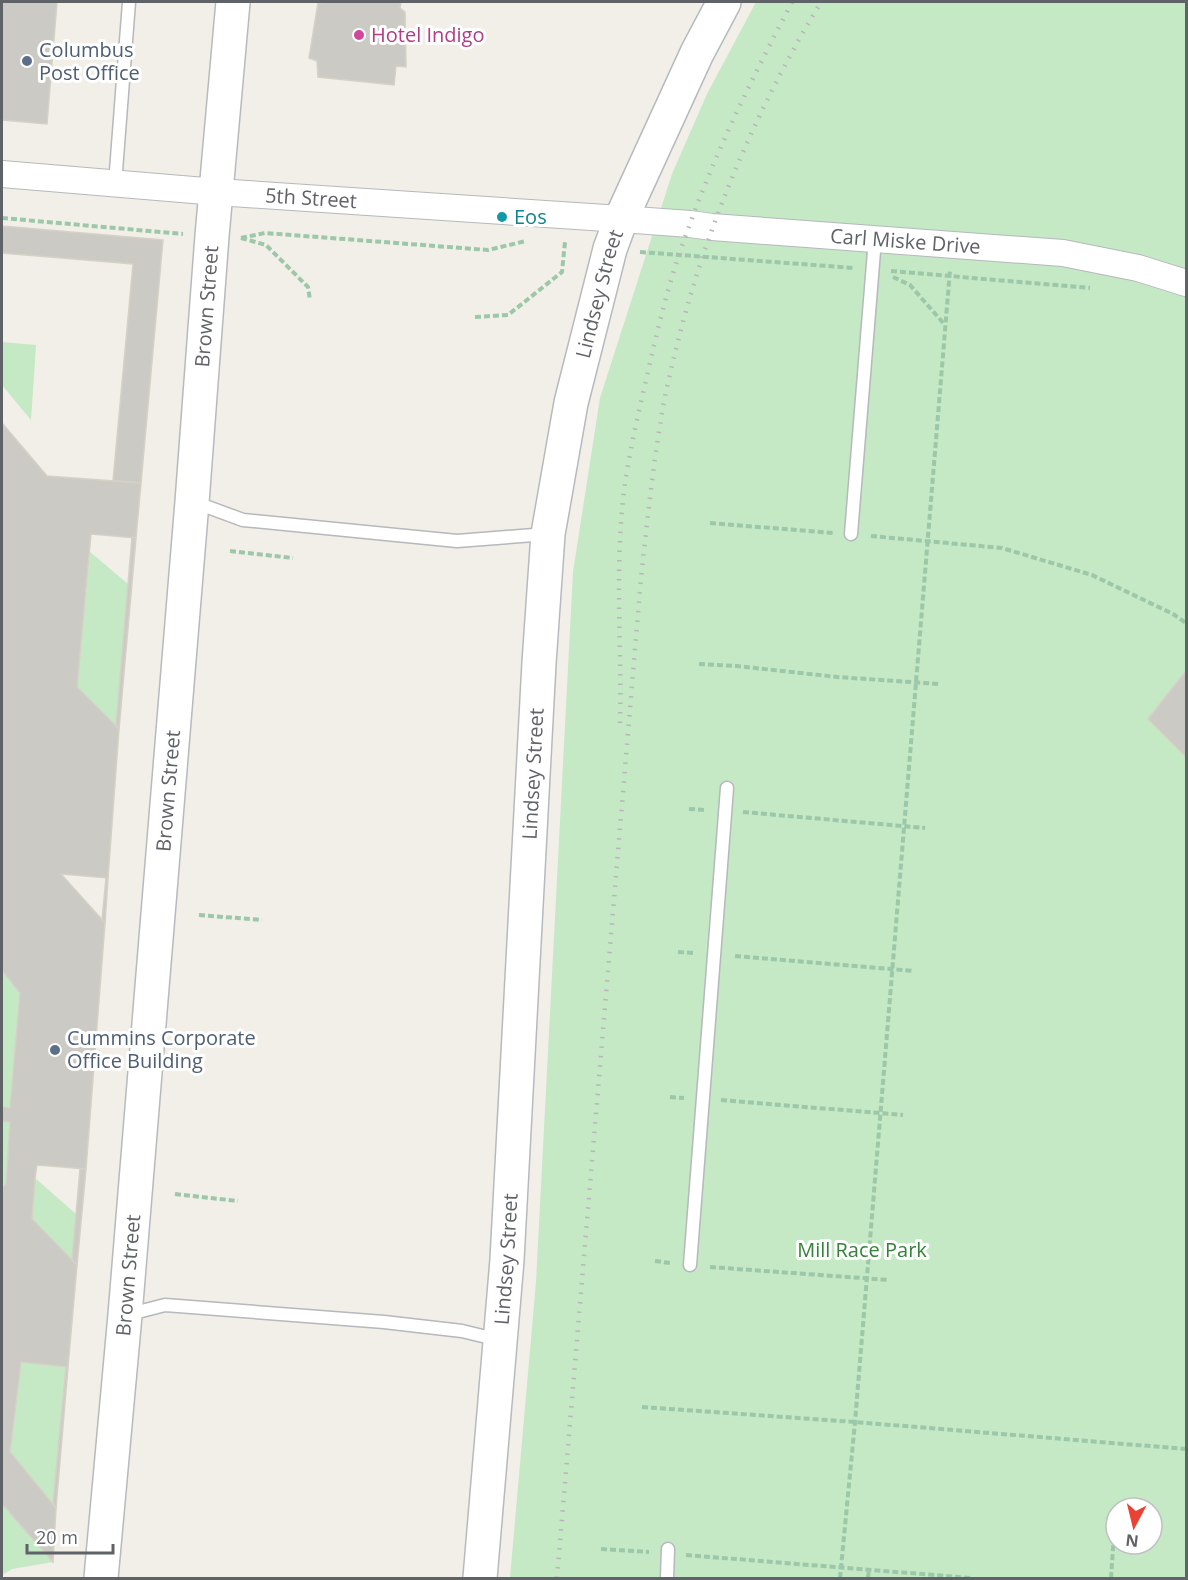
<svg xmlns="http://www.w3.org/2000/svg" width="1188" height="1580" viewBox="0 0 1188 1580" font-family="'Open Sans',sans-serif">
<rect width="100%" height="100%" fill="#f1efe8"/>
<g fill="#c5e8c5" fill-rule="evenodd">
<path d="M756,2H1186V1578H510L536,1282L573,572L600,398L672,174L707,94ZM1116,1508H1152V1544H1116Z"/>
<polygon points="2,342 36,345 31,420 2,385"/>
<polygon points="90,552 128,584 116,726 77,687"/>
<polygon points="2,970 20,993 10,1108 2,1107"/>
<polygon points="2,1121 10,1122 6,1184 2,1188"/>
<polygon points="35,1178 76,1214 72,1260 32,1219"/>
<polygon points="21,1362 68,1367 56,1508 10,1452"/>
<polygon points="2,1506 5,1507 53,1562 12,1569 2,1575"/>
</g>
<g fill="#cccac5" stroke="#d6d1c6" stroke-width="1.5">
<polygon points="2,2 57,2 47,124 2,120"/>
<polygon points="329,2 401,2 400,8 405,12 406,67 396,66 394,85 318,77 317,61 309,58 318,3"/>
<polygon points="2,226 163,240 141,483 113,481 133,264 2,253"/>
<polygon points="2,423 47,476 141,483 136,538 91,534 77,687 119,729 108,878 61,874 105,923 86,1169 37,1165 35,1178 32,1219 77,1265 68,1367 21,1362 10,1452 56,1508 53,1562 5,1507 2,1506 2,1188 6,1184 10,1122 2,1121 2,1107 10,1108 20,993 2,970"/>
<polygon points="132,537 136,538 119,729 116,726"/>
<polygon points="1186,671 1186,757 1148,719"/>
<polygon points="106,878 108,878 105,923 102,920"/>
<polygon points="80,1169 86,1169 77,1265 72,1260"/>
<polygon points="66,1367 68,1367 56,1508 53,1504"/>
</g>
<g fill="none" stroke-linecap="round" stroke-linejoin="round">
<g stroke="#b5b8bc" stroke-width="15">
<g id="lane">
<polyline points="115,184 129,2"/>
<polyline points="194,502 243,520 457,541 547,534"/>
<polyline points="851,534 875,239"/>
<polyline points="690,1265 727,788"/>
<polyline points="126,1315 165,1305 384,1322 462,1331 499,1340"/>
<polyline points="667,1578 668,1549"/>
</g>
</g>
<g stroke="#b5b8bc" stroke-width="28">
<g id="street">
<path id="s1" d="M2,174L217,192L621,219L690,224L712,227L1063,253L1138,268L1186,283"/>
</g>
</g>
<g stroke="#b6babf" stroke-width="36">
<g id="secondary">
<path id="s2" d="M101,1578L125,1315L192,502L212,236L233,2"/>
<path id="s3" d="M480,1578L507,1260L539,663L548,534L571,403L610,249L621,219L697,53L724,2"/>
</g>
</g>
<g stroke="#9cc7a9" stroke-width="4" stroke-dasharray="6 3" stroke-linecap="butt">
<polyline points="2,218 183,234"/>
<polyline points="241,238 265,233 488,250 526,241"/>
<polyline points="241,238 266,245 308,287 310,300"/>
<polyline points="640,252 854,268"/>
<polyline points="891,271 1090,288"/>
<polyline points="893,277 910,285 945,325"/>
<polyline points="475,317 508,315 562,272 565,242"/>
<polyline points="710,523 833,533"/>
<polyline points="871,536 1002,548 1092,575 1173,614 1186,623"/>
<polyline points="230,551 293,558"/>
<polyline points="699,664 737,666 837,677 939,684"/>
<polyline points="689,809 706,810"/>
<polyline points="743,812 925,828"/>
<polyline points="199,915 262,920"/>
<polyline points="678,952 694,953"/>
<polyline points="735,956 913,971"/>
<polyline points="670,1097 684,1098"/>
<polyline points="721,1100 903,1115"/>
<polyline points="175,1194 238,1201"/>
<polyline points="655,1261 670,1263"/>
<polyline points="710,1267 889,1280"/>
<polyline points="642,1407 855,1422 1186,1449"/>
<polyline points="601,1549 649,1552"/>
<polyline points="686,1555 971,1578"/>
<polyline points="840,1578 855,1422 950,270"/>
<polyline points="868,1578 869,1570"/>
<polyline points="1111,1578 1115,1520"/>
</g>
<use href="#lane" stroke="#fff" stroke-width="12"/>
<use href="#street" stroke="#fff" stroke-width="26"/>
<use href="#secondary" stroke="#fff" stroke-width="33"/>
<g stroke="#b6b7b8" stroke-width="4.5" stroke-dasharray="1.5 8" stroke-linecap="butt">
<path d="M620,723C622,643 614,563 625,483C631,444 640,406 649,367C660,319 672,270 690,224C718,146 754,75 792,2"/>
<path d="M557,1578L641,578C647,525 652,472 661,420C664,397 670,375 675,353C705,229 755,111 821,2"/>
</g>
</g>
<circle fill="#d1479c" stroke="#fff" stroke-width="2" cx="359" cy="35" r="6"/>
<g fill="#5c6f8a" stroke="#fff" stroke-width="2">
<circle cx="27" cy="61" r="6"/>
<circle cx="55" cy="1050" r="6"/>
</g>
<circle fill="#0f9aa8" stroke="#fff" stroke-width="2" cx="502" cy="217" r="6"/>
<g text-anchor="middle" stroke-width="6" stroke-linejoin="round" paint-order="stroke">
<g font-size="20" fill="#b23c85" stroke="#fff" text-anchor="start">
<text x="371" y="42">Hotel Indigo</text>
</g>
<g font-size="20" fill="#4e5e75" stroke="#fff" text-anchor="start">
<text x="39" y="57">Columbus<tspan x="39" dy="23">Post Office</tspan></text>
<text x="67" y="1045">Cummins Corporate<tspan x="67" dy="23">Office Building</tspan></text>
</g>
<g font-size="20" fill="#5f6368" stroke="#fff">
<text dy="7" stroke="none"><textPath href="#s1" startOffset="310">5th Street</textPath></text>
<text dy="7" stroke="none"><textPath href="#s1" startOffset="906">Carl Miske Drive</textPath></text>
<text dy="7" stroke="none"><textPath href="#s3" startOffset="1292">Lindsey Street</textPath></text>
<text dy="7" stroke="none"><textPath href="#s2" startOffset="1276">Brown Street</textPath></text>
<text dy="7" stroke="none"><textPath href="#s3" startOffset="806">Lindsey Street</textPath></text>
<text dy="7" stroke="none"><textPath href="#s2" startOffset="790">Brown Street</textPath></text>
<text dy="7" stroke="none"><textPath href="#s3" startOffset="320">Lindsey Street</textPath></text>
<text dy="7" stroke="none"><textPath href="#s2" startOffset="304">Brown Street</textPath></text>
</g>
<g font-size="20" fill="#0d838f" stroke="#fff" text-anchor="start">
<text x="514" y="224">Eos</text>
</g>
<g font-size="20" fill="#348238" stroke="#fff">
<text x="862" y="1257">Mill Race Park</text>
</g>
</g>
<rect width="1188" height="1580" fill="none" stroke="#5f6368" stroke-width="6"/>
<g transform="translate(1134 1526) rotate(187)"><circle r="28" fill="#ffffff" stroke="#bfc1c3" stroke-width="1.5"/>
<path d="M0-4.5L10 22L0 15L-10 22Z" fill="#ea4335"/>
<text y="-9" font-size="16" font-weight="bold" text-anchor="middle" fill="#5f6368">N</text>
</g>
<path d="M27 1544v9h86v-9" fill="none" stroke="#5f6368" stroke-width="3"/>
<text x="36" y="1544" font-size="18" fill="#5f6368" stroke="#ffffff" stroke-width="4.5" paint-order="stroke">20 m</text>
</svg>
